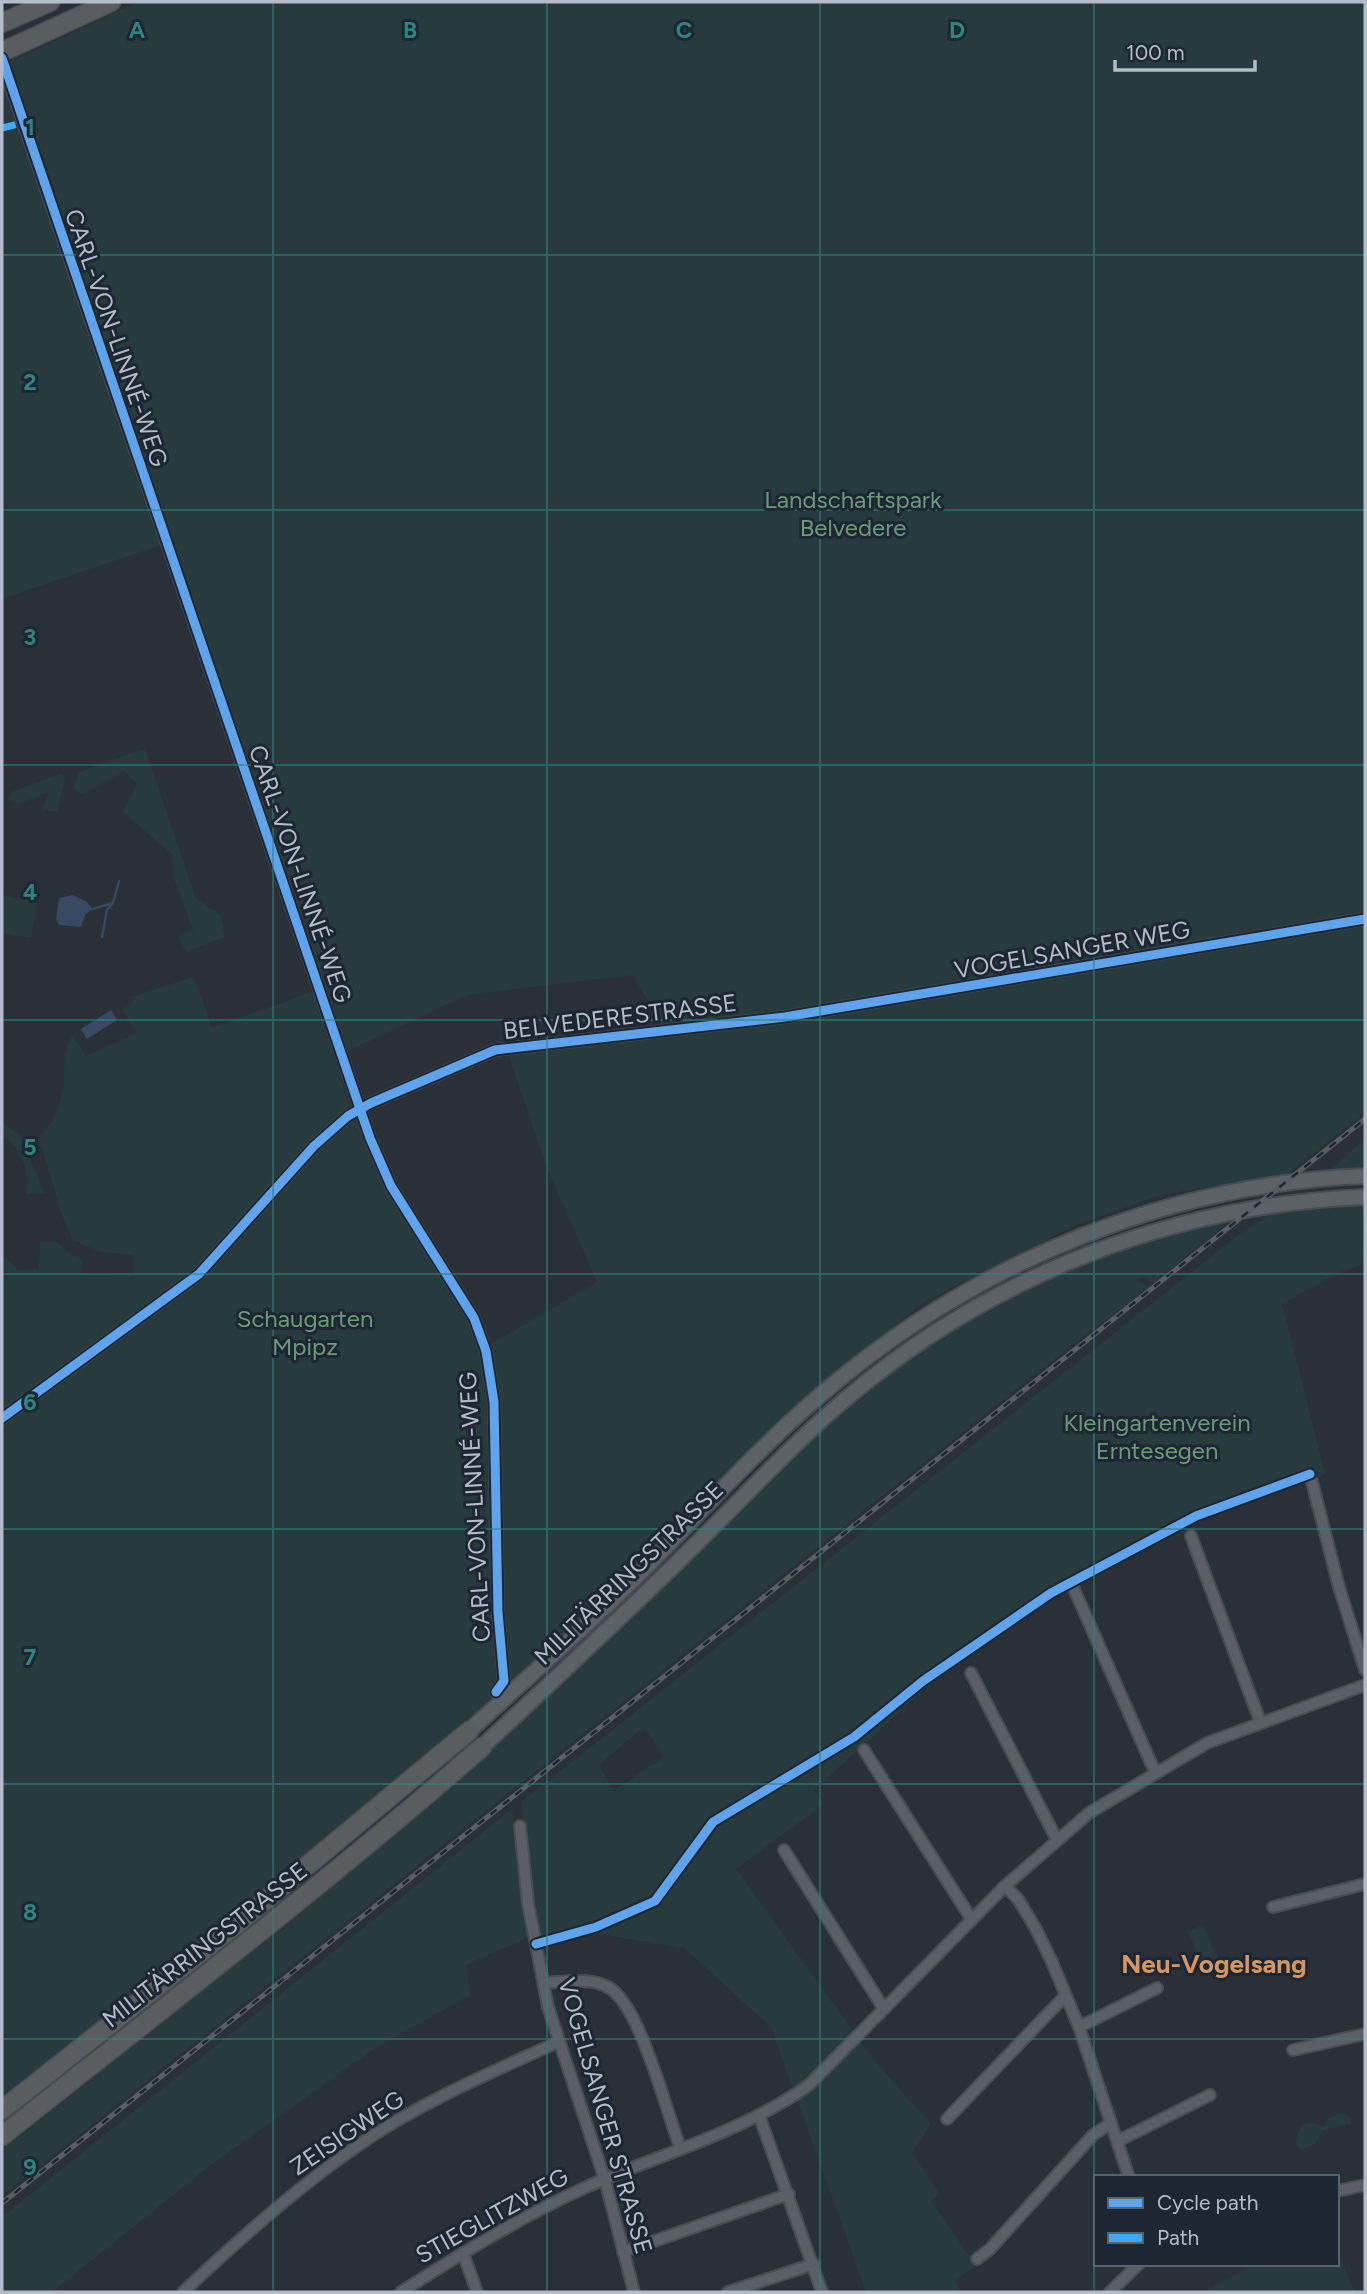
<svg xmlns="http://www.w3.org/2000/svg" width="1367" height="2294" viewBox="0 0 1367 2294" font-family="Figtree,sans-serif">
<rect width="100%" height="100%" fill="#2a3038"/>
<g fill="#273a3e" fill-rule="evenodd">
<path d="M139,2H1365V1112L1288,1174L1161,1195L1076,1225L921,1304L779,1425L660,1544L463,1728L309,1862L2,2103V1254L18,1270L38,1269L40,1242H58L67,1252L83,1261L80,1273L134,1274V1255L100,1252L73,1240L62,1216L39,1138C50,1124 59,1112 62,1094C67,1071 60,1057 73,1035L86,1056L137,1033L122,1010L133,1002L131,997L194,977L212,1028L314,991L350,1108L322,1134L345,1123L357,1122L391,1194L488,1346L597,1282L547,1168L507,1051L668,1035L633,975L467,995L348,1051L170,542L2,599V65Z"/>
<polygon points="141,750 145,750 196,898 220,915 225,937 187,952 178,937 193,930 174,879 173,855 123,812 137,784 124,771 82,795 74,789 78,772"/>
<polygon points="62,773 65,779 57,812 42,810 49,792 19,804 9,799 11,792"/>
<polygon points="25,893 38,896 31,938 2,933 2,895 17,898"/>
<path d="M2,1123L20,1135L44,1193L26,1194C29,1170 23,1150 2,1135Z"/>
<polygon points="1365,1138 1365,1167 1331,1170"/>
<path d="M1365,1201V1219L1363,1220L1365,1263L1338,1273L1282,1304L1325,1473L1315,1480L1193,1521L1045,1603L934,1681L814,1790L824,1804L736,1869L874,2060L931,2124L912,2153L939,2193L931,2201L976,2265L955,2281L961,2292H866L771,2027L684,1948L592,1933L542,1946L533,1903L521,1802L1241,1233L1287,1205ZM646,1730L664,1757L614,1791L599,1765L639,1731Z"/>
<polygon points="1236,1216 1154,1283 1143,1277 1136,1281 1149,1287 1062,1353 2,2196 2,2150 96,2076 103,2066 282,1929 443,1791 563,1684 806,1445 917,1351 1021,1290 1133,1242"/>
<polygon points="513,1808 517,1865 529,1937 466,1965 471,1995 380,2045 212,2164 52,2292 2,2292 2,2217"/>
<polygon points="1203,1925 1220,1963 1205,1970 1188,1932"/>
<polygon points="1341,2113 1351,2118 1351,2124 1324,2130 1315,2144 1301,2150 1295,2142 1301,2126 1311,2122 1323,2127 1328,2119"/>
<polygon points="1337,2250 1355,2292 1204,2292 1255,2264 1337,2264"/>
</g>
<g fill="#384963">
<polygon points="73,895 87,902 92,909 85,915 81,927 59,925 56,919 59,898"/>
<polygon points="111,1010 117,1020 87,1039 81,1029"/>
</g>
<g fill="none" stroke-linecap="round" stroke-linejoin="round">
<g stroke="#384963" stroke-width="2.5">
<polyline points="92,909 113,903 119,881"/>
<polyline points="102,937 107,910 112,904"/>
</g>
<g stroke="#484c53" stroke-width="14">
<g id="minor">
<polyline points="4,66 370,1138 391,1186 474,1318 486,1351 494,1402 498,1612 504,1681 496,1692"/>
<polyline points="2,1418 199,1274 314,1146 348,1116 371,1103 495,1050 785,1017 1365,919"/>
<polyline points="1312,1482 1339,1587 1365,1670"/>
<polyline points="1191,1536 1260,1721"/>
<polyline points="1074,1589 1155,1772"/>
<polyline points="971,1673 1057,1840"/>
<polyline points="864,1750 972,1920"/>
<polyline points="520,1826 528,1903 548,2007 605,2180 634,2292"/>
<polyline points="784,1850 884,2009"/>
<polyline points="1005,1886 1018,1899 1036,1929 1052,1962 1079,2027 1129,2177"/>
<polyline points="1273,1907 1365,1884"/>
<path d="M544,1983C564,1982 589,1977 608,1987C640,2004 666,2111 680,2147"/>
<polyline points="1079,2027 1157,1988"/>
<polyline points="1293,2050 1365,2034"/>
<polyline points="759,2115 822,2292"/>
<polyline points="947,2119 1064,1997"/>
<polyline points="1118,2141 1210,2095"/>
<polyline points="1337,2191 1365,2185"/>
<polyline points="623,2252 789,2194"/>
<polyline points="463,2253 477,2292"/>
<polyline points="977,2259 990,2249 1093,2135 1111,2123"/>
<path d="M183,2292C243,2236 304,2181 372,2136C430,2098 495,2071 558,2042"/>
<path d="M401,2292C459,2255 519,2218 582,2189C656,2155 742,2133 809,2085L1005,1886L1089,1813L1207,1743L1365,1685"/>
<polyline points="728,2292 814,2264"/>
<polyline points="1110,2292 1139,2264"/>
</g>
</g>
<g stroke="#484c55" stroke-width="18">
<g id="major">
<path d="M469,1731C521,1683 575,1637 626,1587C696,1519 760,1444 836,1382C986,1258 1170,1184 1365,1176"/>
<path d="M482,1747C553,1681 624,1615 693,1547C744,1497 793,1443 848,1397C995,1273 1174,1205 1365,1197"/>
</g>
</g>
<g stroke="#474c53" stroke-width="21">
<g id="highway">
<polyline points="2,23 50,2"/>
<polyline points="2,52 111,2"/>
<polyline points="2,2110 236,1925 469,1731"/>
<path d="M2,2136C163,2008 327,1883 482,1747"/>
</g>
</g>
<use href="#minor" stroke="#5a5e66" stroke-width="10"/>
<use href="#major" stroke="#5c6168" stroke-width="14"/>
<use href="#highway" stroke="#5a5d60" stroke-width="18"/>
<g stroke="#595d64" stroke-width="5">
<polyline id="rail" points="2,2203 1365,1119"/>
</g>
<use href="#rail" stroke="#1d2633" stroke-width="2.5" stroke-dasharray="8" stroke-linecap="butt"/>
<polyline stroke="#3fa9f5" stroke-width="7" stroke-dasharray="14 7" stroke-linecap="butt" points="2,128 22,123"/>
<g stroke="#1d2633" stroke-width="13">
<g id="cycleway">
<polyline points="2,58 370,1138 391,1186 474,1318 486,1351 494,1402 498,1612 504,1681 496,1692"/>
<polyline points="2,1418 199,1274 314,1146 348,1116 371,1103 495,1050 785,1017 1365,919"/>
<polyline points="536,1944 596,1927 655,1901 713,1822 854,1737 923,1681 1051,1593 1196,1516 1310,1474"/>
</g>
</g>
<use href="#cycleway" stroke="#60a3ed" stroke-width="9"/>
</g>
<path fill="none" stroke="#308480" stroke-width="2" stroke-opacity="0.55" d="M273,2V2292M547,2V2292M820,2V2292M1094,2V2292M2,255H1365M2,510H1365M2,765H1365M2,1020H1365M2,1274H1365M2,1529H1365M2,1784H1365M2,2039H1365"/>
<g text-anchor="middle" stroke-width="6" stroke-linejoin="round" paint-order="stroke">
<g font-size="24" fill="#b4bcc9" stroke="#1d2633">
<text transform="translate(116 338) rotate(71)" y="8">CARL-VON-LINNÉ-WEG</text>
<text transform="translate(300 874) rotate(71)" y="8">CARL-VON-LINNÉ-WEG</text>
<text transform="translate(1072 950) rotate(-10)" y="8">VOGELSANGER WEG</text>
<text transform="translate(620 1017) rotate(-7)" y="8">BELVEDERESTRASSE</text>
<text transform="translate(475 1507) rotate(-93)" y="8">CARL-VON-LINNÉ-WEG</text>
<text transform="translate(629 1573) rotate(-44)" y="8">MILITÄRRINGSTRASSE</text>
<text transform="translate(205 1945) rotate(-38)" y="8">MILITÄRRINGSTRASSE</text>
<text transform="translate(605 2116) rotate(74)" y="8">VOGELSANGER STRASSE</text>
<text transform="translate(347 2133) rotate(-34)" y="8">ZEISIGWEG</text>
<text transform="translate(492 2216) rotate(-29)" y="8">STIEGLITZWEG</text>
</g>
<g font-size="24" fill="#6b9a76" stroke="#1d2633">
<text x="853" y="508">Landschaftspark<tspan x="853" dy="28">Belvedere</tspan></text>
<text x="305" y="1327">Schaugarten<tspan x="305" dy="28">Mpipz</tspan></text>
<text x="1157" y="1431">Kleingartenverein<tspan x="1157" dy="28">Erntesegen</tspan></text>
</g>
<g font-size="26" font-weight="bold" fill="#d59563" stroke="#1d2633">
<text x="1214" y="1973">Neu-Vogelsang</text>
</g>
</g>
<g font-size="23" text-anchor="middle" font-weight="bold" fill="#308480" stroke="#1d2633" stroke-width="6" stroke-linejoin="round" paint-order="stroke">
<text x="137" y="38">A</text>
<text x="410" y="38">B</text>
<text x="684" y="38">C</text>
<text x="957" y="38">D</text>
<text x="30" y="135">1</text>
<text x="30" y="390">2</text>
<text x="30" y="645">3</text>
<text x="30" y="900">4</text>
<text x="30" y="1155">5</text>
<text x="30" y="1410">6</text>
<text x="30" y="1665">7</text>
<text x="30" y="1920">8</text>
<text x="30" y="2175">9</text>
</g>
<rect width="1367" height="2294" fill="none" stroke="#b4bcc9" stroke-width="7"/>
<rect x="1094" y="2175" width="245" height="91" fill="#1d2633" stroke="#59626f" stroke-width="2"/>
<rect x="1108" y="2198" width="35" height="10" fill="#60a3ed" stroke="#59626f" stroke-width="2"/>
<text x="1157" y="2210" font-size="21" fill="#b4bcc9">Cycle path</text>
<rect x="1108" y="2233" width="35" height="10" fill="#3fa9f5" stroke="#59626f" stroke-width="2"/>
<text x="1157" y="2245" font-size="21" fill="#b4bcc9">Path</text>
<path d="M1115 60v10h140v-10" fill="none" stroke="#b4bcc9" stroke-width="3.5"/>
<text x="1126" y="60" font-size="21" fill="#b4bcc9" stroke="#1d2633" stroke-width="5" paint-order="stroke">100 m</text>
</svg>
